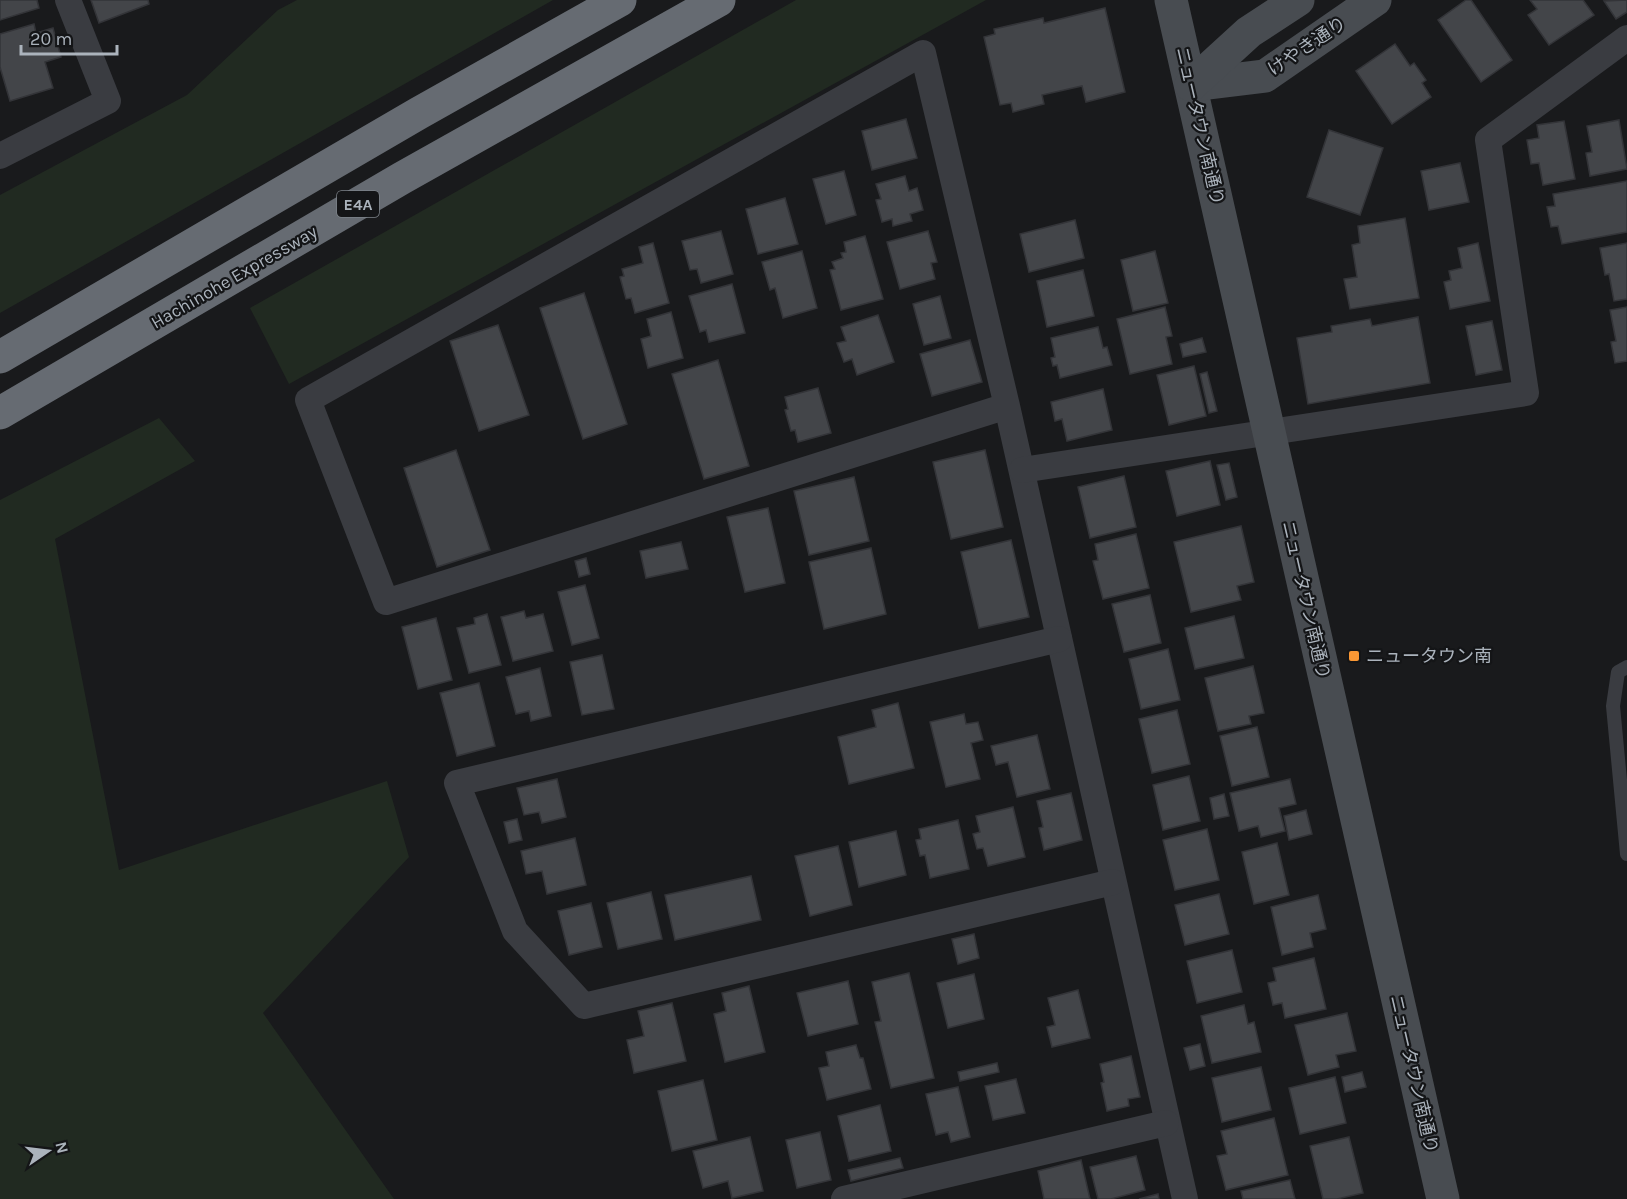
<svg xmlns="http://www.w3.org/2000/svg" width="1627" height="1199" viewBox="0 0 1627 1199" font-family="Karla,'Noto Sans JP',sans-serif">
<rect width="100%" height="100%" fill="#191a1c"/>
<g fill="#212a21">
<polygon points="297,0 553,0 0,313 0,195 187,95 278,10"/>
<polygon points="796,0 986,0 289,384 250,308"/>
<polygon points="159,418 195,461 55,539 119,870 387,781 409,857 263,1013 394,1199 0,1199 0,500"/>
</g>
<g fill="#434549" stroke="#333438" stroke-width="1.5">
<polygon points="0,0 37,0 39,8 0,20"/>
<polygon points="91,0 148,0 149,4 99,23"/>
<polygon points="1466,0 1471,0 1512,60 1481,82 1438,20"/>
<polygon points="1530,0 1583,0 1594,15 1549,45 1528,15 1537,9"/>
<polygon points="1627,0 1627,12 1616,19 1604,1"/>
<polygon points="1105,8 1125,92 1086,102 1082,86 1042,95 1044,104 1013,112 1011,103 1000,105 984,37 995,34 994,29 1043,18 1044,23"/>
<polygon points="34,24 36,33 53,28 61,57 45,62 53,88 10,101 0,67 0,34"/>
<polygon points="1395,44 1410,66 1414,63 1426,80 1422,83 1431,97 1392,124 1356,71"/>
<polygon points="906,119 917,158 872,170 862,131"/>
<polygon points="1619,120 1627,169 1590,176 1586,153 1592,152 1587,126"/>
<polygon points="1564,121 1575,179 1543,185 1539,163 1531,164 1527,140 1539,138 1537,125"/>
<polygon points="1329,130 1383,148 1360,215 1307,197"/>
<polygon points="1460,163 1469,202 1429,210 1421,171"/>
<polygon points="844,171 856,215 826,224 813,179"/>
<polygon points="905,176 909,191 917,188 923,210 910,214 912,221 893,226 892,219 882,222 876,200 881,199 876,184"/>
<polygon points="1627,181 1627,232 1562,244 1558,226 1551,227 1547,207 1555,206 1553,194"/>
<polygon points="785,198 798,244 758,254 746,209"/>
<polygon points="1405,218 1419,298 1350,309 1344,279 1357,277 1352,245 1360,243 1358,226"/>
<polygon points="1075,220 1084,258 1029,272 1020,234"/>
<polygon points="721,231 733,274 701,283 697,269 690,270 682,241"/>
<polygon points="928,231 937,262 931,263 935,279 900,289 887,242"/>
<polygon points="865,236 883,299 841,310 830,270 835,269 832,262 843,258 841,253 846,252 844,242"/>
<polygon points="653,243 669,303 635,313 631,298 626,299 620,277 624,276 622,269 643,263 639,247"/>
<polygon points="1478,243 1490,301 1450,309 1444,282 1451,280 1449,271 1462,268 1458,248"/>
<polygon points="1627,243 1627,299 1614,301 1609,274 1605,275 1600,248"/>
<polygon points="802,251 817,308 783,318 775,288 770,290 762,262"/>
<polygon points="1155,251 1168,303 1133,311 1121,260"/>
<polygon points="1083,270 1094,316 1047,327 1037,281"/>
<polygon points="732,284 745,333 709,342 706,330 700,332 689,296"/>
<polygon points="584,293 627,424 583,439 540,308"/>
<polygon points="940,296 951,338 924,345 913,304"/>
<polygon points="1165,307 1172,336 1166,337 1172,364 1130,374 1117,319"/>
<polygon points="1627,307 1627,361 1615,363 1611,342 1616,341 1610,310"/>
<polygon points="671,312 683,358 648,368 641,339 651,336 647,319"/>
<polygon points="878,315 894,362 857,375 852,359 844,362 837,343 846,341 841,327"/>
<polygon points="1418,317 1430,383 1308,404 1297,338 1332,332 1331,326 1370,319 1372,326"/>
<polygon points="1492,321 1502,370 1476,375 1466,326"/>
<polygon points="498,325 529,415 479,431 450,341"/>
<polygon points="1098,327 1103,348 1107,347 1112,365 1060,378 1057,365 1053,366 1051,358 1055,357 1051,338"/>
<polygon points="1202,338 1206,352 1183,357 1180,344"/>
<polygon points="970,340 982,382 932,396 920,354"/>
<polygon points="718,360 749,466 704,479 672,374"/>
<polygon points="1194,366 1206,416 1169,425 1157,375"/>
<polygon points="1207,372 1217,411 1209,413 1200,374"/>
<polygon points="818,388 831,433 798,442 795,430 791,431 785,410 788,409 785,397"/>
<polygon points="1103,389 1112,430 1067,441 1062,419 1055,421 1051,402"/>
<polygon points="456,450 490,550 437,567 404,468"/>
<polygon points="985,450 1003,527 951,539 933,462"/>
<polygon points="1210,461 1220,505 1177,516 1166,471"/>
<polygon points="1229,463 1237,497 1226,500 1217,465"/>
<polygon points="1124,476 1136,527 1090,538 1078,487"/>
<polygon points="854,477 869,541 809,555 794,491"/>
<polygon points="768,508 785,583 745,592 727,517"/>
<polygon points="1241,526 1254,582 1237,586 1241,600 1191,612 1174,542"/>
<polygon points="1136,534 1149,588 1103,599 1093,561 1098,560 1095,544"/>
<polygon points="1011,540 1029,617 979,628 961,552"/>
<polygon points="681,542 688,569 646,578 640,551"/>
<polygon points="871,548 886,614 824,629 809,562"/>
<polygon points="586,558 590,574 579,577 575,561"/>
<polygon points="585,585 599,638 572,645 558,592"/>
<polygon points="1150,595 1161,643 1124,652 1112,604"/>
<polygon points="524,611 526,618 543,614 553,651 513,661 501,617"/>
<polygon points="487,614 501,665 469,673 457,628 475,624 474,618"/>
<polygon points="1234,616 1244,658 1195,669 1185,628"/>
<polygon points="436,618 452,680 418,689 402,627"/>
<polygon points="1168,649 1180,700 1141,709 1129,659"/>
<polygon points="602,655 614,709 582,715 570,662"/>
<polygon points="1253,666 1264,713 1249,716 1251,724 1218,731 1205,678"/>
<polygon points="540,668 551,716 531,721 529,711 516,714 506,677"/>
<polygon points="479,683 495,746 457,756 440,693"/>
<polygon points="898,703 914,768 849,784 838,737 876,727 872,710"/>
<polygon points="1177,710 1190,764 1152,773 1139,719"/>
<polygon points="964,714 966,724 978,722 983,740 971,743 980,779 946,787 930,722"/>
<polygon points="1257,727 1269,777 1232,786 1220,736"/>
<polygon points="1037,735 1050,789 1017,797 1008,762 996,765 991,746"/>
<polygon points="1189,776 1200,821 1163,830 1153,785"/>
<polygon points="557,779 566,817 542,823 539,812 524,815 517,788"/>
<polygon points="1290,779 1296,804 1279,808 1285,831 1261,837 1258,826 1239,831 1230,793"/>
<polygon points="1071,793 1082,840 1044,850 1039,828 1043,827 1037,801"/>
<polygon points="1224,794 1229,816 1214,819 1210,798"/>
<polygon points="1013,807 1025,857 988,866 983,848 977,849 973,834 980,832 976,816"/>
<polygon points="1306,810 1312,834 1289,840 1284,816"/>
<polygon points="517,819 522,840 509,843 504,822"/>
<polygon points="958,820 969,869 930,878 925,855 920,856 916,840 921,839 919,829"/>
<polygon points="1207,829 1219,880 1175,890 1163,840"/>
<polygon points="896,831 906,875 859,887 849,842"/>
<polygon points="575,838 586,885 547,894 542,871 526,874 521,851"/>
<polygon points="1277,843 1289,895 1254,904 1242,852"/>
<polygon points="838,846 852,905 810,916 795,856"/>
<polygon points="751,876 761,920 675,940 665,895"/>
<polygon points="651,892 662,939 618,949 607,903"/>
<polygon points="1219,894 1229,934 1185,945 1175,905"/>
<polygon points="1318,895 1326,929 1310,933 1313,947 1282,955 1271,907"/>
<polygon points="591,903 602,947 569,955 558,911"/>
<polygon points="974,934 979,958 958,964 952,939"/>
<polygon points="1232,950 1242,992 1197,1003 1187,961"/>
<polygon points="1314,958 1326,1009 1285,1018 1282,1003 1273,1005 1268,983 1276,981 1273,968"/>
<polygon points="909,973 934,1078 891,1088 875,1022 881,1021 872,982"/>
<polygon points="974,974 984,1019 948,1028 937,983"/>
<polygon points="848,981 858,1024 808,1036 797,993"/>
<polygon points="749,986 765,1052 725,1062 714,1014 726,1011 722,993"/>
<polygon points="1078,990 1090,1038 1052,1047 1047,1027 1055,1025 1048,998"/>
<polygon points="672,1003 686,1061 634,1073 627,1040 644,1036 638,1011"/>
<polygon points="1244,1005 1248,1024 1254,1022 1261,1052 1212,1063 1201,1016"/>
<polygon points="1347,1013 1356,1051 1336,1055 1339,1067 1308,1075 1295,1025"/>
<polygon points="1200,1044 1205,1066 1190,1070 1184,1048"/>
<polygon points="856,1045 860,1058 863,1058 871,1089 827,1100 819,1068 829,1066 826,1052"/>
<polygon points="1131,1056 1140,1097 1128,1099 1129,1106 1107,1111 1101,1083 1104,1082 1100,1064"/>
<polygon points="997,1063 999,1072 960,1081 958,1072"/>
<polygon points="1261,1067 1271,1110 1222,1122 1212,1078"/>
<polygon points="1362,1072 1366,1087 1345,1092 1342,1077"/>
<polygon points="1335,1077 1346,1123 1300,1134 1289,1088"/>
<polygon points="1016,1079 1025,1113 993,1120 985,1086"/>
<polygon points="703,1080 717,1140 672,1151 658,1091"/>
<polygon points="958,1087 970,1137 951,1142 948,1132 936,1135 926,1094"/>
<polygon points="880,1105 891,1151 849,1161 838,1116"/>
<polygon points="1274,1118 1288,1175 1226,1190 1217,1156 1227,1154 1221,1131"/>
<polygon points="820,1132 831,1180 797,1188 786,1140"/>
<polygon points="750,1137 763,1191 732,1198 728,1181 703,1188 693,1151"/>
<polygon points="1349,1137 1363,1193 1337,1199 1323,1199 1310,1146"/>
<polygon points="1136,1156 1145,1190 1111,1199 1098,1199 1090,1167"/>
<polygon points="900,1158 903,1168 851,1181 848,1170"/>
<polygon points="1081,1160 1090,1199 1044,1199 1038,1171"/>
<polygon points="1290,1180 1295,1199 1243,1199 1241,1191"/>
<polygon points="1158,1194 1159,1199 1139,1199"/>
</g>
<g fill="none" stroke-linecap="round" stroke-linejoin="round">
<polyline stroke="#3a3c41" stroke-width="14" points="1627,667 1618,672 1613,706 1627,854"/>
<g stroke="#3a3c41" stroke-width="26">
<polyline points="0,156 108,101 68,0"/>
<polyline points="1007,406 386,602 308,400 923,53 1007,406 1185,1199"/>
<polyline points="1022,470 1526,393 1488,140 1627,38"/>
<polyline points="1059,639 457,783 515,931 584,1006 1113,882"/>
<polyline points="844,1199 1166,1123"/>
</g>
<g stroke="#484c51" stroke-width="33">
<polyline points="1171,0 1443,1199"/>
<polyline points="1191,85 1265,76 1375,0"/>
<polyline points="1191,85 1249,32 1298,0"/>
</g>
<g stroke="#666b72" stroke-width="33">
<polyline points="0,357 419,113 620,0"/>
<polyline points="0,413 402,178 719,0"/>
</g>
</g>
<rect fill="#f99734" stroke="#141517" stroke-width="2" x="1348" y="650" width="12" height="12" rx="3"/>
<g text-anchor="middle" stroke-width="4.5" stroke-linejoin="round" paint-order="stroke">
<rect fill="#141517" stroke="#7e848a" stroke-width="1.5" x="337" y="191" width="42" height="26" rx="4.5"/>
<g font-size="16" font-weight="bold" fill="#abb3bc">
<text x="358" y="210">E4A</text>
</g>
<g font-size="18" fill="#abb3bc" stroke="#141517">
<text transform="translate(1307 46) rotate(-34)" y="6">けやき通り</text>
<text transform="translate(1200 126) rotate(77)" y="6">ニュータウン南通り</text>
<text transform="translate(234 277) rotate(-30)" y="6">Hachinohe Expressway</text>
<text transform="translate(1306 600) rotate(77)" y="6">ニュータウン南通り</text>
<text transform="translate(1414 1074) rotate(77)" y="6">ニュータウン南通り</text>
</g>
<g font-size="18" fill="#abb3bc" stroke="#141517" text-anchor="start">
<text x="1366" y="662">ニュータウン南</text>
</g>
</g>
<g transform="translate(48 1151) rotate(76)" stroke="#141517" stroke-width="4.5" paint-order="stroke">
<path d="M0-4.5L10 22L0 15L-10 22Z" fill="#abb3bc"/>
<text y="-9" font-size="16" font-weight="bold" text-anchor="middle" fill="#abb3bc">N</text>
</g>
<path d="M21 45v9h96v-9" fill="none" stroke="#abb3bc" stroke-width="3"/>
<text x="30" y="45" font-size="18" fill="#abb3bc" stroke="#141517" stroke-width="4.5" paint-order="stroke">20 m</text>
</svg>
